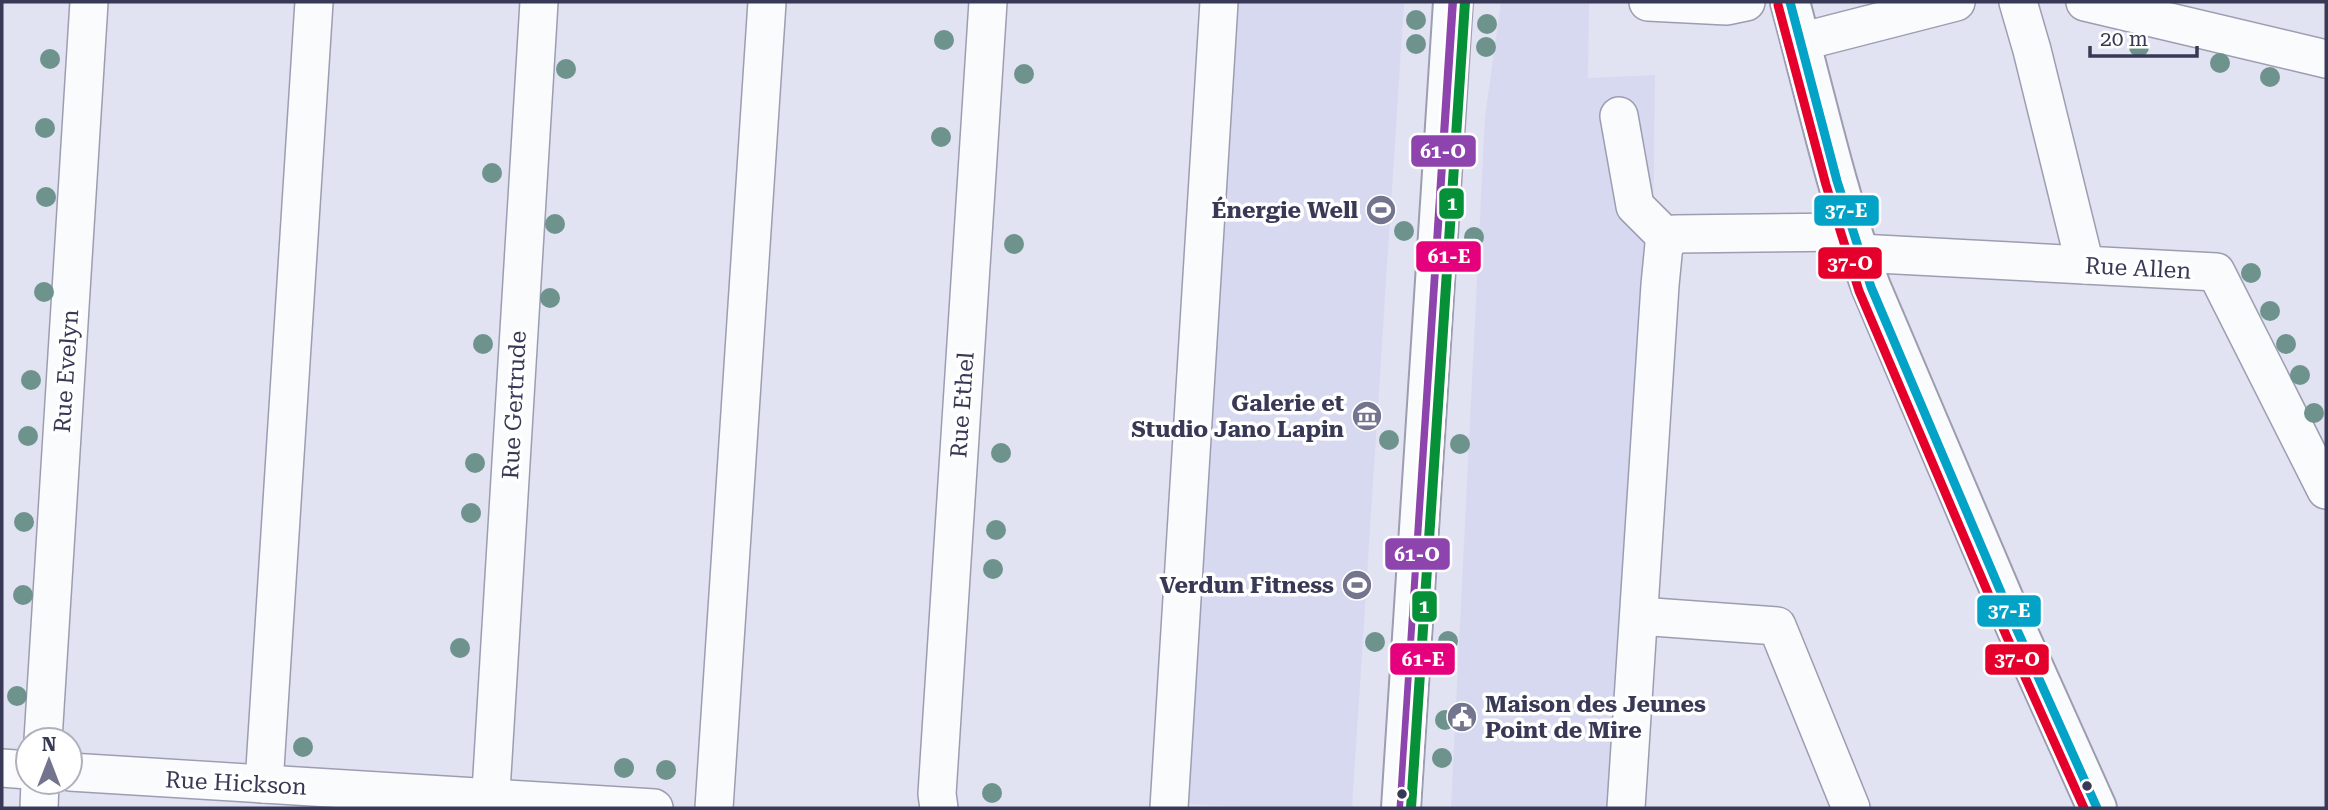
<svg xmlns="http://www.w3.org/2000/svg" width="2328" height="810" viewBox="0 0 2328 810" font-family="'Roboto Serif',serif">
<rect width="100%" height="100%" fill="#e1e2f2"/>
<g fill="#d7d9f1">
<polygon points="1227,2 1404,2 1352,808 1266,808 1169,803"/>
<polygon points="1501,2 1589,3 1588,78 1655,75 1653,239 1625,808 1451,808 1485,117"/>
</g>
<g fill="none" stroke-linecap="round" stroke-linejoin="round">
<g stroke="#9c9db1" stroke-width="40">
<g id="minor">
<polyline points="1648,2 1727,6 1746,2"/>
<polyline points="2018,2 2032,50 2085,265"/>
<polyline points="2085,2 2326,59"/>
<polyline points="1800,42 1956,2"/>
<polyline points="1619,116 1635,206 1669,240"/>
<polyline points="1859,253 2216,272 2326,490"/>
<polyline points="1639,616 1777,626 1851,808"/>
<polyline points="43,740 89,2"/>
<polyline points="2,768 28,770"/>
<polyline points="70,772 654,808"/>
<polyline points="264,784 314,2"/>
<polyline points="39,808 40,782"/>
<polyline points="490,808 539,2"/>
<polyline points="714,808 767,2"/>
<polyline points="939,808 937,794 988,2"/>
<polyline points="1169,808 1219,2"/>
<polyline points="1626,808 1660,285 1664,244 1675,234 1851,232"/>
</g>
</g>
<g stroke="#9c9db1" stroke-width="42">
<g id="major">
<path d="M1790,2C1816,98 1837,194 1871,287L2017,630L2097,808"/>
<polyline points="1401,808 1453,2"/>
</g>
</g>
<use href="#minor" stroke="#fafbfd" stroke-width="37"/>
<use href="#major" stroke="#fafbfd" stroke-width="38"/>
<g stroke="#fff" stroke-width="14">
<polyline id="bus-1" points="1790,2 1837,181 1871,287 2017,630 2097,808"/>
</g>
<g stroke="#fff" stroke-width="14">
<polyline id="bus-2" points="1778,5 1826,185 1859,291 2006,635 2084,808"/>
</g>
<g stroke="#fff" stroke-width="14">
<polyline id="bus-3" points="1401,808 1453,2"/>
</g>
<g stroke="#fff" stroke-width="14">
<polyline id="bus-4" points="1413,808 1465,3"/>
</g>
<use href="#bus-1" stroke="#03a3c8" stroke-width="9"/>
<use href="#bus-2" stroke="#e4002b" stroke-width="9"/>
<use href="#bus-3" stroke="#8e44ad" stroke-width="9"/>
<use href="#bus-4" stroke="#e5007d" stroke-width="9"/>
<g stroke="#fff" stroke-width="16">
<polyline id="metro-1" points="1411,808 1465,2"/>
</g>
<use href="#metro-1" stroke="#069037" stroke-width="10"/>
</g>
<g fill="#6e938c">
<circle cx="1416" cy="20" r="10"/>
<circle cx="1487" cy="24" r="10"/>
<circle cx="944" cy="40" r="10"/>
<circle cx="1416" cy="44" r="10"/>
<circle cx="1486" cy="47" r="10"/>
<circle cx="2139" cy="47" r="10"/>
<circle cx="50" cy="59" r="10"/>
<circle cx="2220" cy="63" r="10"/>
<circle cx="566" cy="69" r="10"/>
<circle cx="1024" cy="74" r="10"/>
<circle cx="2270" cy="77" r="10"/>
<circle cx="45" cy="128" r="10"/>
<circle cx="941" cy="137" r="10"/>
<circle cx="492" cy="173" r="10"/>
<circle cx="46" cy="197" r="10"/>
<circle cx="555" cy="224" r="10"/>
<circle cx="1404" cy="231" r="10"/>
<circle cx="1474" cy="237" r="10"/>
<circle cx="1014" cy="244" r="10"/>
<circle cx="2251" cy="273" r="10"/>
<circle cx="44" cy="292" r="10"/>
<circle cx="550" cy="298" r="10"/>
<circle cx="2270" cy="311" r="10"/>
<circle cx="483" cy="344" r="10"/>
<circle cx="2286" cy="344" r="10"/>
<circle cx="2300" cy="375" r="10"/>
<circle cx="31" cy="380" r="10"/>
<circle cx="2314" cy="413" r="10"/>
<circle cx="28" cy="436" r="10"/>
<circle cx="1389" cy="440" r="10"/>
<circle cx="1460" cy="444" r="10"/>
<circle cx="1001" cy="453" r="10"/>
<circle cx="475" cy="463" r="10"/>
<circle cx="471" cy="513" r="10"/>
<circle cx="24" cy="522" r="10"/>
<circle cx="996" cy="530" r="10"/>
<circle cx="993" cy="569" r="10"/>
<circle cx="23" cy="595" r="10"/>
<circle cx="1448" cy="641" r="10"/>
<circle cx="1375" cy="642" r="10"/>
<circle cx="460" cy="648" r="10"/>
<circle cx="17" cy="696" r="10"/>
<circle cx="1445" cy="720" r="10"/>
<circle cx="303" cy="747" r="10"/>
<circle cx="1442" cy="758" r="10"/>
<circle cx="624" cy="768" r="10"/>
<circle cx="666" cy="770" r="10"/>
<circle cx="992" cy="793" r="10"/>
</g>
<defs>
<g id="stadium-disc" transform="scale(1.575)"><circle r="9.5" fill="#73748d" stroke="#fff"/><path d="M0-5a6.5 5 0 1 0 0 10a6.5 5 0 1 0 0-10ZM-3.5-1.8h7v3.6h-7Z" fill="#fff"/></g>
<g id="museum-disc" transform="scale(1.575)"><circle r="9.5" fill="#73748d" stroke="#fff"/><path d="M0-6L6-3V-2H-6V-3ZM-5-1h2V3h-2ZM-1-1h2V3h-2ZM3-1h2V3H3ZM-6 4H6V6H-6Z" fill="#fff"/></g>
<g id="civic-disc" transform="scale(1.575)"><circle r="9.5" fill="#73748d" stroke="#fff"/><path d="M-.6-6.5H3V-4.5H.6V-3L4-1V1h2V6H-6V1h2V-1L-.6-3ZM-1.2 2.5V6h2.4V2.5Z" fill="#fff"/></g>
</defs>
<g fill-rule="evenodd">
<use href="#stadium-disc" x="1381" y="210"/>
<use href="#museum-disc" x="1367" y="416"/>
<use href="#stadium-disc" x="1357" y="585"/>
<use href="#civic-disc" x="1462" y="717"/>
</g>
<g fill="#383956" stroke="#fff" stroke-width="2.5">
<circle cx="2087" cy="786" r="6"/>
<circle cx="1402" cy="794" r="6"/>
</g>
<g text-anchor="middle" stroke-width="7" stroke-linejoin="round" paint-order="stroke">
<g font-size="23" font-weight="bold" fill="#383956" stroke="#fff" text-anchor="end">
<text x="1358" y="218">Énergie Well</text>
<text x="1344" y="411">Galerie et<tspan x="1344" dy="26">Studio Jano Lapin</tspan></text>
<text x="1334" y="593">Verdun Fitness</text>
<text x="1485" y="712" text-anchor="start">Maison des Jeunes<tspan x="1485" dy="26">Point de Mire</tspan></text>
</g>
<g font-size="23" fill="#383956" stroke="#fff">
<text transform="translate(2138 268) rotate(3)" y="8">Rue Allen</text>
<text transform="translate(66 371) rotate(-86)" y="8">Rue Evelyn</text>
<text transform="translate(514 405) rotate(-87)" y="8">Rue Gertrude</text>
<text transform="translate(962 405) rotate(-86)" y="8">Rue Ethel</text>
<text transform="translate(236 783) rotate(3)" y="8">Rue Hickson</text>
</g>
</g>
<g stroke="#fff" stroke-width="2.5">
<rect x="1410" y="134" width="67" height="34" rx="7" fill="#8e44ad"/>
<rect x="1438" y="187" width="27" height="33" rx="7" fill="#069037"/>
<rect x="1813" y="194" width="67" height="33" rx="7" fill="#03a3c8"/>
<rect x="1415" y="240" width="67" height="33" rx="7" fill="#e5007d"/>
<rect x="1817" y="246" width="66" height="34" rx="7" fill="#e4002b"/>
<rect x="1384" y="537" width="67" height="34" rx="7" fill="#8e44ad"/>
<rect x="1411" y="590" width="27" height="33" rx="7" fill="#069037"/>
<rect x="1976" y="594" width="66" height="34" rx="7" fill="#03a3c8"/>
<rect x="1389" y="642" width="67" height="34" rx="7" fill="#e5007d"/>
<rect x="1984" y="643" width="66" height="33" rx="7" fill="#e4002b"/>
</g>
<g font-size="19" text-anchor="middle" font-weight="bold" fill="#fff">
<text x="1443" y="158">61-O</text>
<text x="1452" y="210">1</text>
<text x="1846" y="217">37-E</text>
<text x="1449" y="263">61-E</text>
<text x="1850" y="270">37-O</text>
<text x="1417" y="561">61-O</text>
<text x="1424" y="613">1</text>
<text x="2009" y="617">37-E</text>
<text x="1423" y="666">61-E</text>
<text x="2017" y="666">37-O</text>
</g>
<rect width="2328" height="810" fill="none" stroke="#383956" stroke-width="7"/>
<g transform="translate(49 761)"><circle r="33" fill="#ffffff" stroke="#afb0bb" stroke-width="2"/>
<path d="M0-5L12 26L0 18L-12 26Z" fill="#73748d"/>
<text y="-10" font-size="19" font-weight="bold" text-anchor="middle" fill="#383956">N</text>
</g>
<path d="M2090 46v10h107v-10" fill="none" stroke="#383956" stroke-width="3.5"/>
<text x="2100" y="46" font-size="21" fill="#383956" stroke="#ffffff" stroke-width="5" paint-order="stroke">20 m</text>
</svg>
